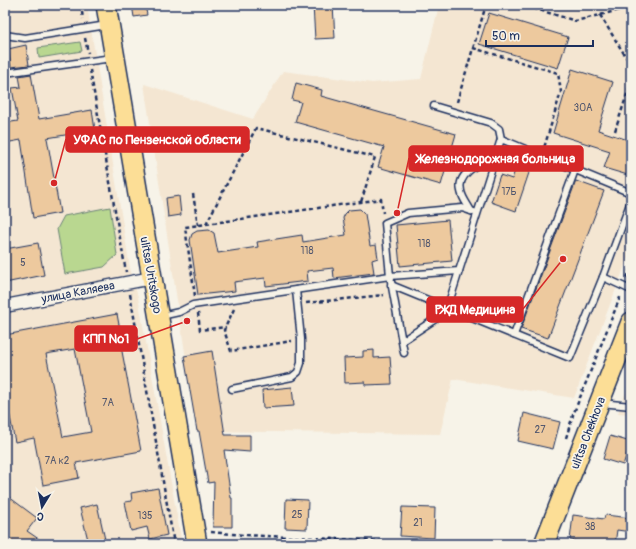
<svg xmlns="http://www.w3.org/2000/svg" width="636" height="549" viewBox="0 0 636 549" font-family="Pangolin,sans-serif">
<rect width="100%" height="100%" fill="#f7f3e8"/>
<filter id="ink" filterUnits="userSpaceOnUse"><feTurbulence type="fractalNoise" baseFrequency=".025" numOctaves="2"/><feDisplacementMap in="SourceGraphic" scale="8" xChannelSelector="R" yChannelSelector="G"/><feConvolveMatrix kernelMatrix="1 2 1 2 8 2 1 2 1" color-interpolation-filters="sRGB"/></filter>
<g filter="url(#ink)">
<g fill="#f4e6d2">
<polygon points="5,5 87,5 130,268 138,297 182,544 5,544"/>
<polygon points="439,5 631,5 631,250 574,398 453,379 440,434 197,431 144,84 253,119 283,71 372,83 421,79"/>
<polygon points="631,379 631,414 618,413 621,405"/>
</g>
<g fill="#b9d790" stroke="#6a8377">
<polygon points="80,42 82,51 39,58 38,48"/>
<polygon points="110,207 117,255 104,267 65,274 57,229 64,216"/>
</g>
<g fill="#edc99e" stroke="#1b2f5e" fill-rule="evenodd">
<polygon points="132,5 145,5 147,15 134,17"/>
<polygon points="313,5 333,5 335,38 315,39"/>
<polygon points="489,13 568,37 558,68 479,44"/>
<polygon points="26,45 29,65 11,67 8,49"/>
<polygon points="572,69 613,82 598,130 631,141 631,176 604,168 610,151 553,133"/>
<polygon points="31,74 39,119 92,110 95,130 47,138 60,213 33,218 21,140 5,143 5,123 18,121 12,88 21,87 19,76"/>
<polygon points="296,83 322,90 321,96 456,134 441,185 378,167 384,147 295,122 301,102 292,100"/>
<polygon points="520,156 533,161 516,211 491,202 500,175 512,179"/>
<polygon points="576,181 604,191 548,338 521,329"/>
<polygon points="179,196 181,215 168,217 166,198"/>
<polygon points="360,209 365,214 370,246 376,245 378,258 372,260 374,273 334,278 333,268 307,271 308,281 266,286 265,278 234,282 235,291 198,295 190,240 192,234 197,231 209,230 214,233 218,253 258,247 257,242 302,235 303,242 346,235 343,218 345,214 349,210"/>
<polygon points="448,220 452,261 400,266 396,225"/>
<polygon points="38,243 44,275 5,283 5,249"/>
<path d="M117,314L122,341H120L141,451L76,463L79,478L43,485L34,438L15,442L5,392V335ZM75,349L91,432L63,437L46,354Z"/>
<polygon points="374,350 374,358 390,357 392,384 365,385 365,382 345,383 344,358 363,357 363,351"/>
<polygon points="212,351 225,435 250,435 250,452 224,450 231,498 232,498 232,527 213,527 214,482 208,483 199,431 197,431 184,356"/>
<polygon points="292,387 294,406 263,408 262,390"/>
<polygon points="524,413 560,422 553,449 518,441"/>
<polygon points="610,436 631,442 623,465 603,459"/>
<polygon points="158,488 167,535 150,539 147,527 131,531 125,502 132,501 131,493"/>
<polygon points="5,494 37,518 27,531 46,544 5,544"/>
<polygon points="286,499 308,500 307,529 285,528"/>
<polygon points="97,504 106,544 89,544 80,508"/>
<polygon points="402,507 435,508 434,538 400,536"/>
<polygon points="573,515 604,519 605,515 631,518 631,532 617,530 615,544 598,544 570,540"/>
</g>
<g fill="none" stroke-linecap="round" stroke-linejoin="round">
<g stroke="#1b2f5e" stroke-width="9">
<g id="lane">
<polyline points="5,35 25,38 107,25"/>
<polyline points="5,73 112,58"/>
<polyline points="434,106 491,123 499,129 501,139"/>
<polyline points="631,201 603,277 631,290"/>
<path d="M471,211C468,205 462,198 461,191C456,172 483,162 496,155"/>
<polyline points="477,213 462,208 408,213 385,223 390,276 459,271 501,139 631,193"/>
<polyline points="391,285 570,358 603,277"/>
<polyline points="161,316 179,312 193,305 390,276 404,353"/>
<polyline points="514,335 575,170"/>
<polyline points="402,341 446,312 459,271"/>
<polyline points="232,389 292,377 298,372 301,363 301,339 296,290"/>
<polyline points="601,403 631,406"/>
</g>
</g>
<g stroke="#1b2f5e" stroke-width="15">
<polyline id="street" points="5,306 152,278"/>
</g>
<g stroke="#1b2f5e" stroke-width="22">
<g id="primary">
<polyline points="106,5 197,544"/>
<polyline points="544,544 631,322"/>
</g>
</g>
<g stroke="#1b2f5e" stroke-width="2.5" stroke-dasharray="4 3" stroke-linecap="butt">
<polyline points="81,5 83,19"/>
<polyline points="524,5 529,7"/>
<polyline points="530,5 529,7 576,21 631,7"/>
<polyline points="600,15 631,65"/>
<polyline points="85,38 88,53"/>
<polyline points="473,48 558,73 561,92 544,148"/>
<polyline points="90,70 126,272"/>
<polyline points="457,102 486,5"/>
<polyline points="615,131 631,82"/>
<polyline points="193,194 198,225"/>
<polyline points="206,224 256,128 375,157 361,202"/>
<polyline points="627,278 631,267"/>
<polyline points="130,294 174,544"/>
<polyline points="195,296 185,227 381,199 383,213"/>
<polyline points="306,303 384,295"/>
<polyline points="234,309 224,330 231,351 292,341"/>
<polyline points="198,313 200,330 226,327"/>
<polyline points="566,438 573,415 621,295"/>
<polyline points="211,532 243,535 448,544"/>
</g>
<use href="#lane" stroke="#f7f3e8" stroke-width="6"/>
<use href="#street" stroke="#f7f3e8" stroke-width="12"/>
<use href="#primary" stroke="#fcde96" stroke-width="19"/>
</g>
</g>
<g text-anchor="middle" stroke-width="3.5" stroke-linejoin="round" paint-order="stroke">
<g font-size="10" fill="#50566e">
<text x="583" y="111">30А</text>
<text x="509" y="195">17Б</text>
<text x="424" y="247">118</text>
<text x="307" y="254">118</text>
<text x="23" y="266">5</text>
<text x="108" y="406">7А</text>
<text x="540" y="433">27</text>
<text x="57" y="464">7А к2</text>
<text x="297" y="518">25</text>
<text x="145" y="519">135</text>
<text x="418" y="526">21</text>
<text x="590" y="530">38</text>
</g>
<g font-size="12" fill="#1b2f5e" stroke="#f7f3e8">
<text transform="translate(151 275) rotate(80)" y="4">ulitsa Uritskogo</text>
<text transform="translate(78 292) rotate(-11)" y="4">улица Каляева</text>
<text transform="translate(588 433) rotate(-69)" y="4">ulitsa Chekhova</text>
</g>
</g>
<path fill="none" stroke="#d62828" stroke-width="1.5" d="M54 183L66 139M397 213L409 158M563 259L523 309M187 321L137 339"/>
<g fill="#d62828" stroke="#f7f3e8" stroke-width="1.5">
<circle cx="54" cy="183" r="4"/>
<circle cx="397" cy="213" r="4"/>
<circle cx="563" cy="259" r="4"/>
<circle cx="187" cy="321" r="4"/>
</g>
<g fill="#d62828" stroke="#d62828" stroke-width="1.5">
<rect x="66" y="127" width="183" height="25" rx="4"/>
<rect x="409" y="146" width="174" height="25" rx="4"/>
<rect x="427" y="297" width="96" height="25" rx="4"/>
<rect x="75" y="326" width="62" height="25" rx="4"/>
</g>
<g font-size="13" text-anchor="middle" font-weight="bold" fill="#fff">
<text x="157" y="144">УФАС по Пензенской области</text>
<text x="496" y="163">Железнодорожная больница</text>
<text x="475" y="314">РЖД Медицина</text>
<text x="106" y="343">КПП №1</text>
</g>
<rect width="636" height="549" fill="none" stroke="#f7f3e8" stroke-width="20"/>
<rect x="10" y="10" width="616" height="529" fill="none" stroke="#1b2f5e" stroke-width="1.5" filter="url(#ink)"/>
<g transform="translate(42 507) rotate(190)" stroke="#f7f3e8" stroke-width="3" paint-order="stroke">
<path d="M0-3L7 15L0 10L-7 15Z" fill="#1b2f5e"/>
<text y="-6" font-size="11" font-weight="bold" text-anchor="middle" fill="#1b2f5e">С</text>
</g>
<path d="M486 40v6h107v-6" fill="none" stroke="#1b2f5e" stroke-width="2"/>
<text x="492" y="40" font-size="12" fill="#1b2f5e" stroke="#f7f3e8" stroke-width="3" paint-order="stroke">50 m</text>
</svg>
